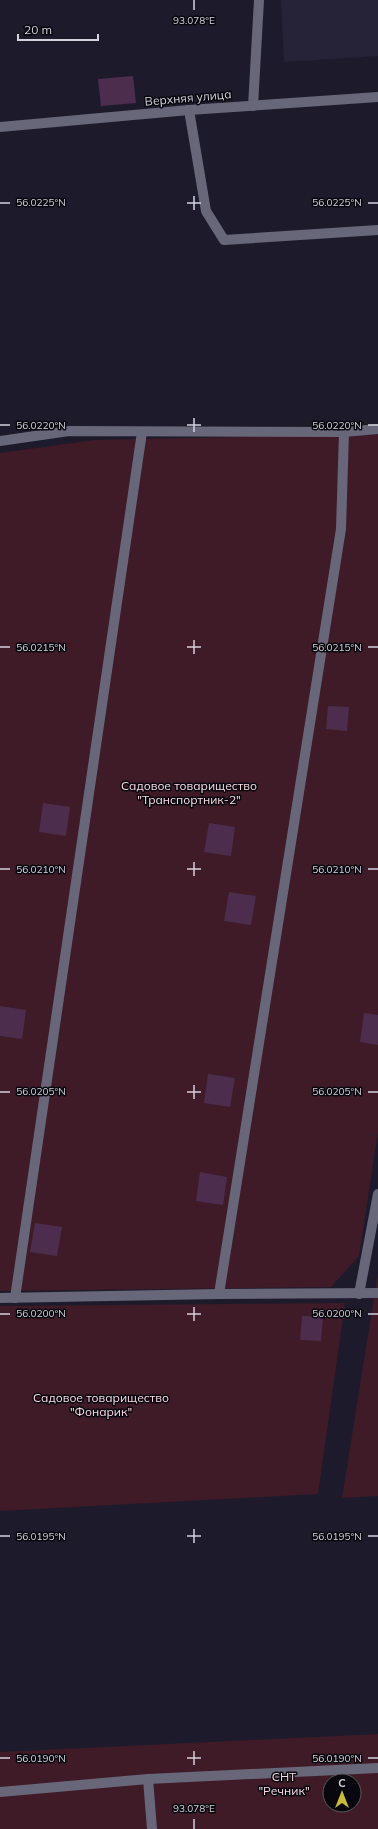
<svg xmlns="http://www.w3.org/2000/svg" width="378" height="1829" viewBox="0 0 378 1829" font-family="Mulish,sans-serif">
<rect width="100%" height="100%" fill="#1d1b2b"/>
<polygon fill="#262238" points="281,0 378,0 378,56 284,62"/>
<g fill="#3e1b27" fill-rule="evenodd">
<polygon points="378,434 378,1132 359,1256 331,1287 0,1291 0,453 95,440"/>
<polygon points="378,1273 378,1496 342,1498"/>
<polygon points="345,1303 318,1494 0,1511 0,1306"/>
<path d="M378,1734V1829H0V1752ZM330,1781H354V1805H330Z"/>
</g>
<g fill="#4c2d4e">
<polygon points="133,76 136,103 101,106 98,79"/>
<polygon points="328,706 349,707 347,731 326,729"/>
<polygon points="43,803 70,807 66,836 39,832"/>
<polygon points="209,823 235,827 231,856 204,852"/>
<polygon points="229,892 256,896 251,925 224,921"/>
<polygon points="0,1006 26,1010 22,1039 0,1036"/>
<polygon points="364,1013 378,1015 378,1045 360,1042"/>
<polygon points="208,1074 235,1078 230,1107 204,1103"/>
<polygon points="200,1172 227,1177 223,1205 196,1201"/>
<polygon points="35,1223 62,1227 57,1256 30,1252"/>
<polygon points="302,1316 323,1317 321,1341 300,1340"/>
</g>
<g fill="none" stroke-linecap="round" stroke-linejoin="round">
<g stroke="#686679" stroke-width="10">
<polyline points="253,106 259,0"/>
<polyline points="189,110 206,211 224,240 378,230"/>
<polyline points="0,441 69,431 344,432 378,429"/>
<polyline points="219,1294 341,529 344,432"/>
<polyline points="359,1294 378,1194"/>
<polyline points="0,1298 219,1294 378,1293"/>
<polyline points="15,1298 142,432"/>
<polyline points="148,1779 152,1829"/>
<polyline points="0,1792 148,1779 378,1768"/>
</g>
<polyline stroke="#686679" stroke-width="10" points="0,127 189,110 378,97"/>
</g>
<path fill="none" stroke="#d3d2dd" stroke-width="1.5" d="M194,0V10M194,196V210M0,203H10M187,203H201M368,203H378M194,418V432M0,425H10M187,425H201M368,425H378M194,640V654M0,647H10M187,647H201M368,647H378M194,862V876M0,869H10M187,869H201M368,869H378M194,1085V1099M0,1092H10M187,1092H201M368,1092H378M194,1307V1321M0,1314H10M187,1314H201M368,1314H378M194,1529V1543M0,1536H10M187,1536H201M368,1536H378M194,1751V1765M0,1758H10M187,1758H201M368,1758H378M194,1819V1829"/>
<g text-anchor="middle" stroke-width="3" stroke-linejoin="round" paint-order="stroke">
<g font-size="12" fill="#d3d2dd" stroke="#08070d">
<text transform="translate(188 98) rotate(-5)" y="4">Верхняя улица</text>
</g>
<g font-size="12" fill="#fbdae3" stroke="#08070d">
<text x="189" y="790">Садовое товарищество<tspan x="189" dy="14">"Транспортник-2"</tspan></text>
<text x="101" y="1402">Садовое товарищество<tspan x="101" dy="14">"Фонарик"</tspan></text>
<text x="284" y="1781">СНТ<tspan x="284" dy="14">"Речник"</tspan></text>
</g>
</g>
<g font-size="10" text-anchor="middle" fill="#d3d2dd" stroke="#08070d" stroke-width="3" stroke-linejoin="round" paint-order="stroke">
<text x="194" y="24">93.078°E</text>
<text x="41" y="206">56.0225°N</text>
<text x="337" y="206">56.0225°N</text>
<text x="41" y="429">56.0220°N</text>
<text x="337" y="429">56.0220°N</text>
<text x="41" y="651">56.0215°N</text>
<text x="337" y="651">56.0215°N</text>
<text x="41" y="873">56.0210°N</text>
<text x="337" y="873">56.0210°N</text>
<text x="41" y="1095">56.0205°N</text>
<text x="337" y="1095">56.0205°N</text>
<text x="41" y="1317">56.0200°N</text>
<text x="337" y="1317">56.0200°N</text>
<text x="41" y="1540">56.0195°N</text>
<text x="337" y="1540">56.0195°N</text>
<text x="41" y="1762">56.0190°N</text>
<text x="337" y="1762">56.0190°N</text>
<text x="194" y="1812">93.078°E</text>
</g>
<g transform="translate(342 1793)"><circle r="19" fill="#08070d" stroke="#595860"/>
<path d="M0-3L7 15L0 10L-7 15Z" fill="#cbba39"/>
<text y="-6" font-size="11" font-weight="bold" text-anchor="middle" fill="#d3d2dd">С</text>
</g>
<path d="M18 34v6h80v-6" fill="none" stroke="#d3d2dd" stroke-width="2"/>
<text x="24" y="34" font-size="12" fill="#d3d2dd" stroke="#08070d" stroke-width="3" paint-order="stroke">20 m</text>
</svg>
